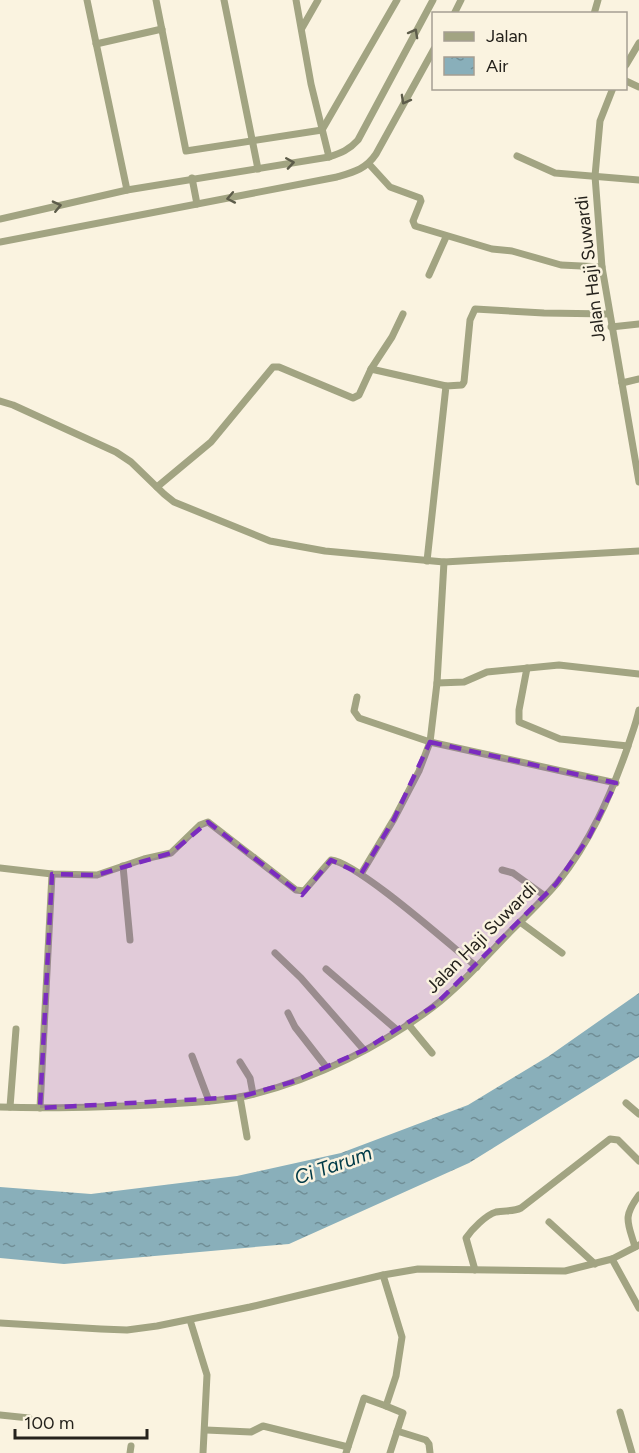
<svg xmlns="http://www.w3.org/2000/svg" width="639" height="1453" viewBox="0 0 639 1453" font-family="Figtree,sans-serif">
<defs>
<pattern id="water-ripples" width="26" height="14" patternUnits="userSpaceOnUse" patternTransform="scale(1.5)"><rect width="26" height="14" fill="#89afba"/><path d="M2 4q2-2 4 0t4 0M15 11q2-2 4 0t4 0" fill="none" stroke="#708e96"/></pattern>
</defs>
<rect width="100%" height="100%" fill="#faf3e0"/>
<polygon fill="url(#water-ripples)" points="639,993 639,1057 469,1163 289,1244 64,1264 0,1258 0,1187 91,1194 237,1176 341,1153 468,1105 549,1056"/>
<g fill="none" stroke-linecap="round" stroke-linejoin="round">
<g stroke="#a2a482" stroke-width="7">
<polyline points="87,0 127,190"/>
<polyline points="156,0 186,151 322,130 397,0"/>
<polyline points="224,0 258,169"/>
<polyline points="296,0 311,84 329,157"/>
<polyline points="454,14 461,0"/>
<polyline points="594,14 598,0"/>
<polyline points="302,28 318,0"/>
<polyline points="96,44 162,29"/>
<polyline points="626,65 639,43"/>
<polyline points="626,81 639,87"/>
<polyline points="613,88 600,121 595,176 602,267 639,482"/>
<polyline points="517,156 555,173 639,180"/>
<polyline points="369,164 390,187 420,198 421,201 413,221 415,226 492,249 512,251 561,265 602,267"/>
<polyline points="192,178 197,204"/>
<path d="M0,219L127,190L329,157C341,153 349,150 358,140L433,0"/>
<path d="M0,242L337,177C354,172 366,169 376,154L434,49"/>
<polyline points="429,275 446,237"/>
<polyline points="611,327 639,324"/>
<polyline points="371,369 392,337 403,314"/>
<polyline points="622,383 639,379"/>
<polyline points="0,401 13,405 116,452 131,462 164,494 174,502 270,541 325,551 444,562 639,551"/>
<polyline points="157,487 211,442 273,367 279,367 353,398 359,395 371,369 446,386"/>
<polyline points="427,561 446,386 462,385 464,382 470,320 475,309 544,313 609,314"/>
<polyline points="527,668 519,710 519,722 560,739 628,746"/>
<polyline points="437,683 464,682 487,672 559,665 639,674"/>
<polyline points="357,697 354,711 359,718 430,742 616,783"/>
<polyline points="123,866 130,940"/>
<path d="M0,868L52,874L97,875L144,859L171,853L200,825L208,822L296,890L304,891L331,860C357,862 451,946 477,967"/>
<polyline points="502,870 513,873 545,896"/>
<polyline points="361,874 394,819 419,771 430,742 437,683 444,562"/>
<polyline points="520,922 562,953"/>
<polyline points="275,953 301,978 364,1050"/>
<polyline points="326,969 397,1030"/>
<polyline points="288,1013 295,1027 327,1068"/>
<polyline points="408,1024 432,1053"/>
<polyline points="192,1056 209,1101"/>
<polyline points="240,1062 250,1078 253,1094"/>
<polyline points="240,1097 247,1137"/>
<polyline points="626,1103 639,1114"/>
<path d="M0,1107C56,1109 112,1107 168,1104C197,1102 226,1101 254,1094C315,1079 383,1045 433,1007C460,986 484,959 508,934C525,917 543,900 558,882C590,842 610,797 627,749C631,736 636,724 639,710"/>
<polyline points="10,1107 16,1029"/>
<polyline points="40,1108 52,874"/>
<polyline points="549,1222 595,1264"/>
<path d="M635,1247C628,1222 622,1218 639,1195"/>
<polyline points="612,1259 639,1308"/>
<path d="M475,1270L466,1238C472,1229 486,1215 496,1212C505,1210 513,1212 521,1208L610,1139L618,1140L639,1161"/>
<polyline points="383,1275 402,1337 396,1376 386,1406 403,1413 390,1453"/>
<polyline points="190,1320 207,1375 203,1453"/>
<polyline points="0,1323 101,1329 127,1330 157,1326 250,1307 383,1275 418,1269 565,1271 612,1259 639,1245"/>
<polyline points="620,1412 632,1453"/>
<polyline points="0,1415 29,1418"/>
<polyline points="206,1430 251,1432 263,1426 348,1447"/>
<polyline points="397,1431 426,1440 429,1444 430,1453"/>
<polyline points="130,1453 131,1446"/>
<polyline points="346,1453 364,1398 386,1406"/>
</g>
</g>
<defs><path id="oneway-chevron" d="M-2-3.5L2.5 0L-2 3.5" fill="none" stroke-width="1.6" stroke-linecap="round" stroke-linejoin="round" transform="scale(1.5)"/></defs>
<g stroke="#5d5c4a">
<use href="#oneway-chevron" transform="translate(414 33) rotate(-61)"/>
<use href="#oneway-chevron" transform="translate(405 100) rotate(119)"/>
<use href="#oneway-chevron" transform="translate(290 163) rotate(-9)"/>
<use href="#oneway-chevron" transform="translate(231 198) rotate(169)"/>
<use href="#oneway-chevron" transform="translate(57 206) rotate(-13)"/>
</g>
<path fill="#7b2cbf" fill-opacity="0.2" stroke="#7b2cbf" stroke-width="4.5" stroke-dasharray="12 8" stroke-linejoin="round" d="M430,742L616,783L589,837L556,884L434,1006L364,1050L292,1082L240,1097L40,1108L52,874L97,875L171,853L208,822L302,895L331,860L361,874L394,819Z"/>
<g text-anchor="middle" stroke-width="5" stroke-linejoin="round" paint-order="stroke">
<g font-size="18" fill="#25221c" stroke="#faf3e0">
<text transform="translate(590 269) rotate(-97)" y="6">Jalan Haji Suwardi</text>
<text transform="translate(481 938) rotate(-45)" y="6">Jalan Haji Suwardi</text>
</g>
<g font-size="20" font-style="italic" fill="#003a47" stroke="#faf3e0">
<text transform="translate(333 1165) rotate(-19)" y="7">Ci Tarum</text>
</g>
</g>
<rect x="432" y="12" width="195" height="78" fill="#faf3e0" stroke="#a59f92" stroke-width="1.5"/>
<rect x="444" y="32" width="30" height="9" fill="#a2a482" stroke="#a59f92" stroke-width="1.5"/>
<text x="486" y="42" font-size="18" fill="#25221c">Jalan</text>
<rect x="444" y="57" width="30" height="18" fill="url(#water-ripples)" stroke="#a59f92" stroke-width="1.5"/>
<text x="486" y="72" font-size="18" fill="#25221c">Air</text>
<path d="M15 1429v9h132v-9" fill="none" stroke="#25221c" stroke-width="3"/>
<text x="24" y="1429" font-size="18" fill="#25221c" stroke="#faf3e0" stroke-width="4.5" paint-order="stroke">100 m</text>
</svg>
